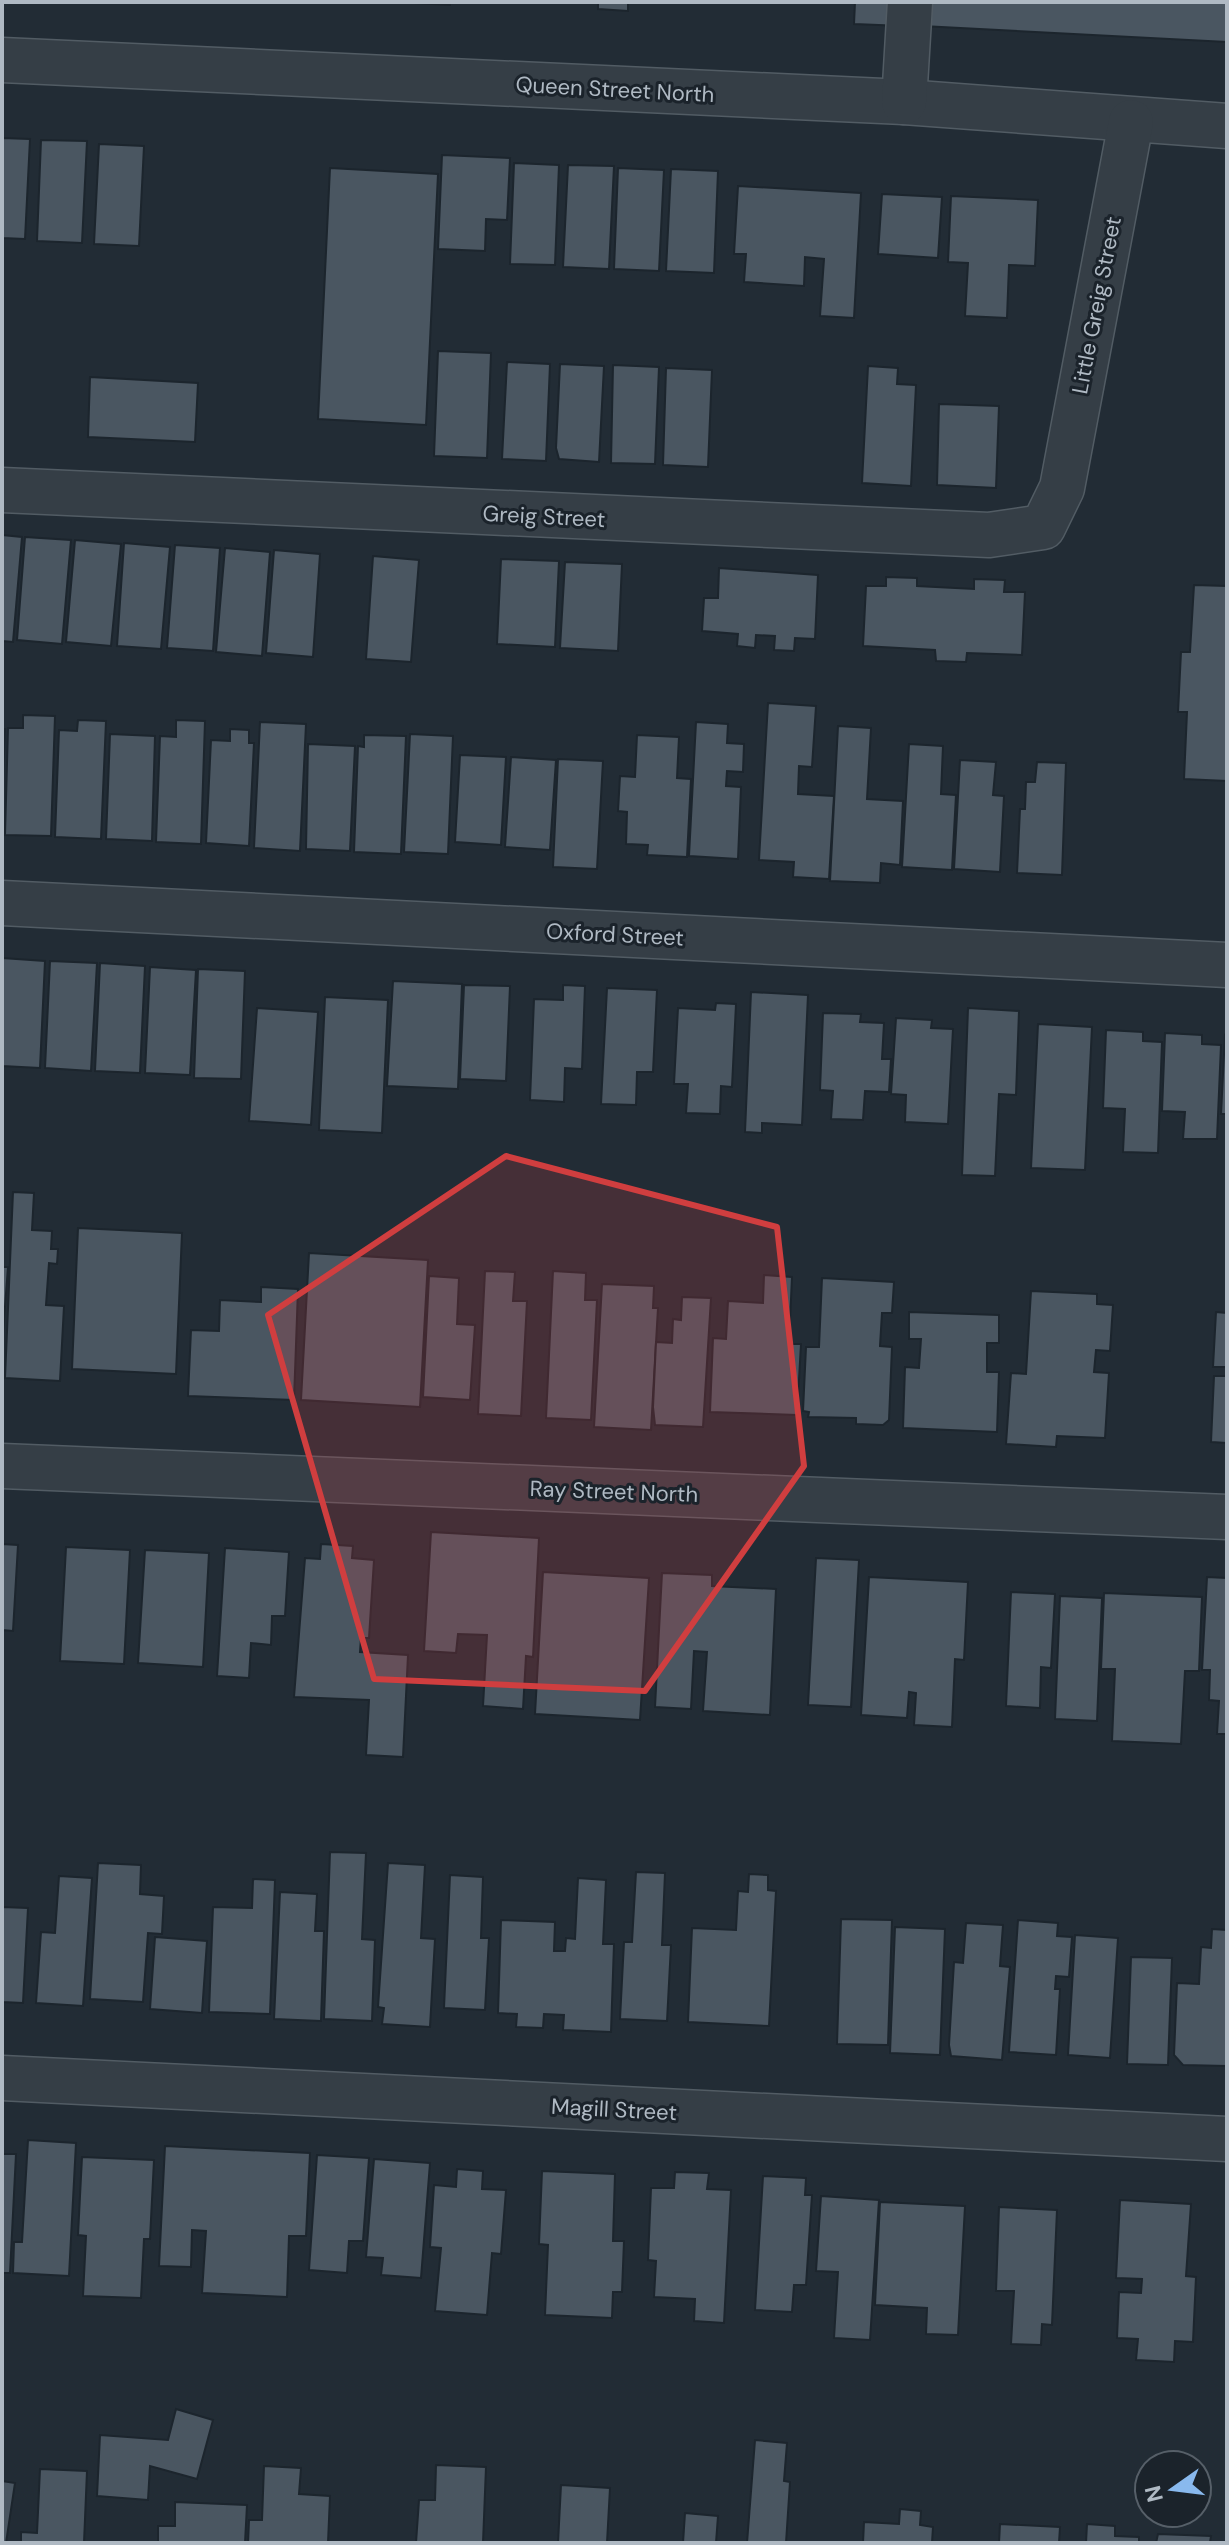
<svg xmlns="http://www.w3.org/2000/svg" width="1229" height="2545" viewBox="0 0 1229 2545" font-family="'DM Sans',sans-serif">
<rect width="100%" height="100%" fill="#222c35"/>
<g fill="#4a5661" stroke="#1c252d" stroke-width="2">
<polygon points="397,2 450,2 450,5"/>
<polygon points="598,2 628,2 628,11 598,9"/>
<polygon points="855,2 904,2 903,26 854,24"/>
<polygon points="924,2 1227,2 1227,42 922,26"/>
<polygon points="2,138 30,139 25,239 2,238"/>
<polygon points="41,140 87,141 82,243 37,241"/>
<polygon points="99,144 144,146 139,246 94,244"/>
<polygon points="442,155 510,158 507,220 486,219 485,251 438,249"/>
<polygon points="514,163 559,165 555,265 510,264"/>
<polygon points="568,165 614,166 609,269 563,267"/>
<polygon points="330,168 438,174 426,425 318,419"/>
<polygon points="618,168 664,170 659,271 614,269"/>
<polygon points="671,169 718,171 714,273 666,271"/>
<polygon points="738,186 861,193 854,318 820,316 824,259 805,257 804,286 744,282 746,254 734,254"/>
<polygon points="882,194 942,197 938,258 878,254"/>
<polygon points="951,196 1038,200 1035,266 1009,265 1007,318 965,316 968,263 948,262"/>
<polygon points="438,351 491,353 487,458 434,456"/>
<polygon points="507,362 550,364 546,461 502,459"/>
<polygon points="560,364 604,366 599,462 559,459 556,448"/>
<polygon points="613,365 659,367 655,464 611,463"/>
<polygon points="868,366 898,368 897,384 916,385 911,486 862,483"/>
<polygon points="666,368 712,370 708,467 663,465"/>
<polygon points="90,377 198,383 195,442 88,437"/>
<polygon points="939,404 999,406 996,488 937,485"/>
<polygon points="2,535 22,537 13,642 2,641"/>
<polygon points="25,537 71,540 62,644 17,640"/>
<polygon points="75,540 121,544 111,646 66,642"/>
<polygon points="124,543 170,547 161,649 117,646"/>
<polygon points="175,545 220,548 213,651 167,648"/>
<polygon points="225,548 270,552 262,656 216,652"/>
<polygon points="274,550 320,554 313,657 266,653"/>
<polygon points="373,556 419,560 411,662 366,659"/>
<polygon points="501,559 559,561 555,647 497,644"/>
<polygon points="565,562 622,564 618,651 560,648"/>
<polygon points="719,568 818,575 815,639 795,638 794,651 774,650 775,636 756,635 755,648 737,646 738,634 702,631 704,598 718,598"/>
<polygon points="886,577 917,578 917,586 974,589 974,579 1005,580 1004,592 1025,592 1022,655 967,653 966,662 936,661 935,650 863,646 866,586 886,586"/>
<polygon points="1194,585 1227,586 1227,781 1184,779 1187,712 1178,712 1181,652 1190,652"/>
<polygon points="768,703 816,706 812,767 799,766 798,794 834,796 829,879 793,877 794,862 759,860"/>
<polygon points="23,715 55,716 51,836 5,835 8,728 23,728"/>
<polygon points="78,720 106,721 101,839 55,837 59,730 77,731"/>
<polygon points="176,720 205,721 201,844 156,842 160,736 176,737"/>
<polygon points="260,722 306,724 300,851 254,848"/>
<polygon points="696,722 728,724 727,743 744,744 743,772 727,771 726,786 741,787 738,859 689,856"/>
<polygon points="838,726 871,728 867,799 903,801 900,865 881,863 880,883 830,881"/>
<polygon points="2,729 5,729 2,795"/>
<polygon points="230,729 249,730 249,743 254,743 249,846 206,843 211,740 230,741"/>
<polygon points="110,734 155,736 152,841 106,839"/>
<polygon points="410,734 453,736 448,854 404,852"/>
<polygon points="364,735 406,736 401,854 354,852 358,746 364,747"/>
<polygon points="637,735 679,737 677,778 691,779 687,857 647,855 648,845 626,844 627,812 618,811 620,776 635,777"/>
<polygon points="308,744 355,746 350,851 306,849"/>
<polygon points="909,744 943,746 941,794 956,795 952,870 902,867"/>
<polygon points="460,755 506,757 501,845 455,842"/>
<polygon points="511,757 556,760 550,850 505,847"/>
<polygon points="558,759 603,761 597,869 553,867"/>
<polygon points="960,760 996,762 993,795 1004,796 1000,872 954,869"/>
<polygon points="1037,762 1066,763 1062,875 1017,873 1020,809 1025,809 1026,782 1035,782"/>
<polygon points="2,958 45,961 40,1068 2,1066"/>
<polygon points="50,961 97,963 91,1071 45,1068"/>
<polygon points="100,963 145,966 140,1073 95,1071"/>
<polygon points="150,967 196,970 190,1075 145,1073"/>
<polygon points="198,969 245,971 241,1079 194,1078"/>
<polygon points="393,981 462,984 458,1089 387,1086"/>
<polygon points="464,985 510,986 506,1081 460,1079"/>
<polygon points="563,985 585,986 582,1069 565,1068 564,1102 530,1100 534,999 563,1000"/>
<polygon points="607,988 657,990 653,1072 637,1072 636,1105 601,1104"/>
<polygon points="751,992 808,995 802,1125 762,1123 762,1133 745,1132"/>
<polygon points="325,997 388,1000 382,1133 319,1130"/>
<polygon points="716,1003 736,1004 732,1087 721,1086 720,1114 686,1113 688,1084 674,1084 678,1008 715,1010"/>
<polygon points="257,1008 318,1012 311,1125 249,1121"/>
<polygon points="968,1008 1019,1011 1016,1095 999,1094 995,1176 962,1175"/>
<polygon points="823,1013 861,1014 860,1022 884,1023 882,1059 891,1059 889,1092 865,1091 863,1120 831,1119 833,1091 820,1090"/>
<polygon points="896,1018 932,1020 931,1028 953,1029 948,1124 905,1122 906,1095 891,1094"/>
<polygon points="1038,1024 1092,1027 1085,1170 1031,1168"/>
<polygon points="1106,1030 1143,1032 1143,1041 1162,1042 1158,1153 1123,1152 1125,1109 1103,1108"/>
<polygon points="1165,1033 1202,1035 1202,1044 1221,1045 1217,1139 1183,1139 1185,1112 1162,1111"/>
<polygon points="1225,1035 1227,1036 1227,1114 1221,1114"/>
<polygon points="13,1192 34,1193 32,1230 52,1231 51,1249 58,1249 57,1264 49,1263 46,1305 64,1306 60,1381 5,1378"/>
<polygon points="78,1228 182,1233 176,1374 72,1369"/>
<polygon points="309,1253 428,1260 420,1407 301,1400"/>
<polygon points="2,1267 8,1267 2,1346"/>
<polygon points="485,1271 515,1272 513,1301 527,1301 521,1416 478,1414"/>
<polygon points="553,1271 586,1273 585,1300 597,1300 591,1420 546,1418"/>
<polygon points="764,1275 792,1277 789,1344 801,1344 797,1415 710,1412 713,1338 726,1339 728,1301 763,1303"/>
<polygon points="429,1276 459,1278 457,1324 475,1325 470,1400 423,1397"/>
<polygon points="822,1278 894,1282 892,1313 882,1313 880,1346 892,1347 889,1420 883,1425 856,1424 856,1418 808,1417 809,1412 803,1411 806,1347 819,1347"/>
<polygon points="602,1284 654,1286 653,1308 658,1308 651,1430 594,1427"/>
<polygon points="261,1287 298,1289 294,1400 188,1396 191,1330 219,1331 220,1300 261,1302"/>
<polygon points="1031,1291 1097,1294 1097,1304 1113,1305 1110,1351 1096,1350 1094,1372 1109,1373 1105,1438 1057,1436 1056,1447 1006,1444 1011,1373 1026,1374"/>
<polygon points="682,1297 711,1298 703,1427 655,1425 653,1407 656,1342 672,1343 673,1319 681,1320"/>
<polygon points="909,1312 999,1315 999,1343 987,1343 987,1372 999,1372 997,1432 903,1428 905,1367 919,1368 921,1339 909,1339"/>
<polygon points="1216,1312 1227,1313 1227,1367 1213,1367"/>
<polygon points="1227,1368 1227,1443 1211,1442 1214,1376 1227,1376"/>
<polygon points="431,1532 539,1538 533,1657 526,1656 523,1709 483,1706 487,1635 458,1634 456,1653 424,1651"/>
<polygon points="2,1544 18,1545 13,1631 2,1630"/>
<polygon points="321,1544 353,1546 352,1558 374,1560 369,1638 361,1638 360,1652 408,1655 403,1757 366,1755 369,1700 294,1697 305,1558 320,1559"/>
<polygon points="66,1547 130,1550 124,1664 60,1661"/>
<polygon points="225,1548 289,1552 285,1616 272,1616 271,1645 251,1643 249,1678 217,1676"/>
<polygon points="145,1550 209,1553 203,1667 138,1663"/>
<polygon points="816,1558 859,1560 851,1707 808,1705"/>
<polygon points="543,1572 649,1578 640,1720 535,1714"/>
<polygon points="662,1573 712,1575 712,1586 776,1589 770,1715 703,1711 707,1652 694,1651 691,1709 655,1707"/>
<polygon points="869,1577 968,1582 964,1660 955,1659 952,1727 914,1725 916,1693 909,1692 907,1718 861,1715"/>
<polygon points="1207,1577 1227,1578 1227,1734 1217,1734 1219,1701 1209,1700 1210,1670 1202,1670"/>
<polygon points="1011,1592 1055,1594 1051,1668 1041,1667 1040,1708 1006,1706"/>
<polygon points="1104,1593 1202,1597 1199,1671 1185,1671 1181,1744 1112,1741 1115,1669 1101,1669"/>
<polygon points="1060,1596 1102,1598 1097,1721 1055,1719"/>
<polygon points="330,1852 366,1853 362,1939 375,1940 372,2021 324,2019"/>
<polygon points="98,1863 141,1865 140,1894 164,1896 162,1934 148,1933 143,2002 90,1999"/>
<polygon points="388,1863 425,1865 421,1938 435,1939 430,2027 382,2024 384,2008 378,2007"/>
<polygon points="636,1872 665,1873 662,1945 671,1945 667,2021 620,2019 624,1942 632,1942"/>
<polygon points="749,1874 768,1875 768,1890 776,1891 769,2026 688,2022 692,1928 736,1930 738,1891 748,1892"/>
<polygon points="450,1875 483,1877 481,1938 489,1938 485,2010 444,2008"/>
<polygon points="59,1876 92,1878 83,2006 36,2003 41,1932 55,1933"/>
<polygon points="578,1878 606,1880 603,1944 614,1944 611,2032 563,2030 564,2015 544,2014 543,2028 516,2027 517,2014 498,2013 501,1920 555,1922 554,1951 565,1951 566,1938 575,1939"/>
<polygon points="253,1879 275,1880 270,2014 209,2012 213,1907 252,1908"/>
<polygon points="280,1892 317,1894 315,1931 324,1931 321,2021 274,2019"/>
<polygon points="2,1907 28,1908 23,2003 2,2002"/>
<polygon points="841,1919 892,1920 888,2045 837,2044"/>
<polygon points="1018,1920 1058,1923 1057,1936 1072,1937 1069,1977 1056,1976 1055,1989 1060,1989 1056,2055 1009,2052"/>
<polygon points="966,1923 1003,1925 1000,1966 1010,1967 1002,2060 951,2056 949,2045 954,1962 963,1963"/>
<polygon points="895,1927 945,1929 940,2055 890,2053"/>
<polygon points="1212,1929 1227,1930 1227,2066 1183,2065 1174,2055 1177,1983 1199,1984 1201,1947 1211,1948"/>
<polygon points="1075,1935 1118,1938 1110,2058 1068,2055"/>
<polygon points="155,1937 207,1941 202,2013 150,2009"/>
<polygon points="1131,1957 1172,1958 1168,2065 1127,2064"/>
<polygon points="28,2140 76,2143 69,2276 13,2273 14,2242 22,2242"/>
<polygon points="165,2146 310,2153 306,2236 289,2236 287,2297 202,2293 206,2231 192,2230 191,2267 159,2266"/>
<polygon points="2,2154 16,2154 10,2273 2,2273"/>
<polygon points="317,2155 369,2158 363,2241 349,2241 347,2273 309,2270"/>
<polygon points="82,2157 154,2160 150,2239 144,2239 141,2298 83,2296 86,2236 78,2235"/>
<polygon points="374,2159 430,2163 421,2278 381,2275 383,2258 366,2257"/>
<polygon points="457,2169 483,2171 482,2189 506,2190 501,2254 492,2253 487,2315 435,2311 441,2248 430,2247 434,2185 456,2187"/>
<polygon points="542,2171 615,2174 613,2241 624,2241 622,2292 613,2292 612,2318 545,2315 548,2245 539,2244"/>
<polygon points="675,2172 709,2173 707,2189 731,2190 724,2323 694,2321 695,2299 654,2297 656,2261 648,2260 651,2188 674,2188"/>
<polygon points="763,2176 806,2178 805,2195 812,2195 806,2285 794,2285 792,2312 755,2310"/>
<polygon points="821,2196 879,2200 870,2340 834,2338 838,2272 816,2271"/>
<polygon points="1120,2200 1191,2204 1186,2276 1196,2277 1193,2342 1175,2341 1174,2362 1136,2360 1138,2339 1117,2338 1119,2292 1141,2293 1142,2279 1116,2278"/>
<polygon points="880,2202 965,2206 958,2335 926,2334 927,2308 875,2305"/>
<polygon points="999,2207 1057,2210 1052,2325 1042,2324 1041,2345 1011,2344 1014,2291 996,2291"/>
<polygon points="176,2409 213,2420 197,2479 150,2466 148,2500 97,2496 100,2435 168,2440"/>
<polygon points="755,2440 787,2443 784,2481 790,2482 786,2543 747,2543"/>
<polygon points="436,2465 486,2467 483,2543 416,2543 419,2500 435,2500"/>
<polygon points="264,2466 301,2468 299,2494 330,2496 328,2543 248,2543 249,2520 262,2520"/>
<polygon points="40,2469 87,2471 84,2543 21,2543 21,2532 37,2533"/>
<polygon points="2,2481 15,2483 6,2543 2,2543"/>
<polygon points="561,2485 610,2488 607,2543 558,2543"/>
<polygon points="175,2502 247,2505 245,2543 158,2543 158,2526 175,2526"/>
<polygon points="900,2509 921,2511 920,2525 933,2527 932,2543 863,2543 864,2522 899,2524"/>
<polygon points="685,2513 718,2516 716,2543 683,2543"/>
<polygon points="1000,2524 1060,2527 1059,2543 999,2543"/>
<polygon points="1087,2524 1115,2526 1115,2536 1139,2537 1139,2543 1086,2543"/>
<polygon points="1158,2534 1211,2536 1210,2543 1156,2543"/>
</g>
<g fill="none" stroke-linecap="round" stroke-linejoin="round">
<g stroke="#525c64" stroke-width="47">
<g id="minor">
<polyline points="2,60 904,102 1227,126"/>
<polyline points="904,102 910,2"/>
<polyline points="2,490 989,535 1043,527 1062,488 1131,122"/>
<polyline points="2,903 1227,965"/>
<polyline points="2,1466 1227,1517"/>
<polyline points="2,2078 1227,2139"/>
</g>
</g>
<use href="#minor" stroke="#353e46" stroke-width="44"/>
</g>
<path fill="#d03e3f" fill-opacity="0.2" stroke="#d03e3f" stroke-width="6" stroke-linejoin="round" d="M506,1156L777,1227L804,1466L645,1691L374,1679L268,1315Z"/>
<g text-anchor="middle" stroke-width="6" stroke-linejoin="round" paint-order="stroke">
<g font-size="22" fill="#afb9c3" stroke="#1b232b">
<text transform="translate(615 89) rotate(3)" y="8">Queen Street North</text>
<text transform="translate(1096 305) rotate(-79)" y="8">Little Greig Street</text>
<text transform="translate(544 516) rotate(3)" y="8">Greig Street</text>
<text transform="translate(615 934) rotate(3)" y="8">Oxford Street</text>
<text transform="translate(614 1491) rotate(2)" y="8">Ray Street North</text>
<text transform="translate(614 2109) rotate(3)" y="8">Magill Street</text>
</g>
</g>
<rect width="1229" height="2545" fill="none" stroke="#afb9c3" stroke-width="8"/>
<g transform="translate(1173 2489) rotate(256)"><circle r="38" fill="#1b232b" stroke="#565f68" stroke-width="2"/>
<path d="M0-6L14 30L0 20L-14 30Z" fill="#89b9ee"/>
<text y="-12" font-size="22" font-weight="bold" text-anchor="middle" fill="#afb9c3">N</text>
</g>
</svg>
